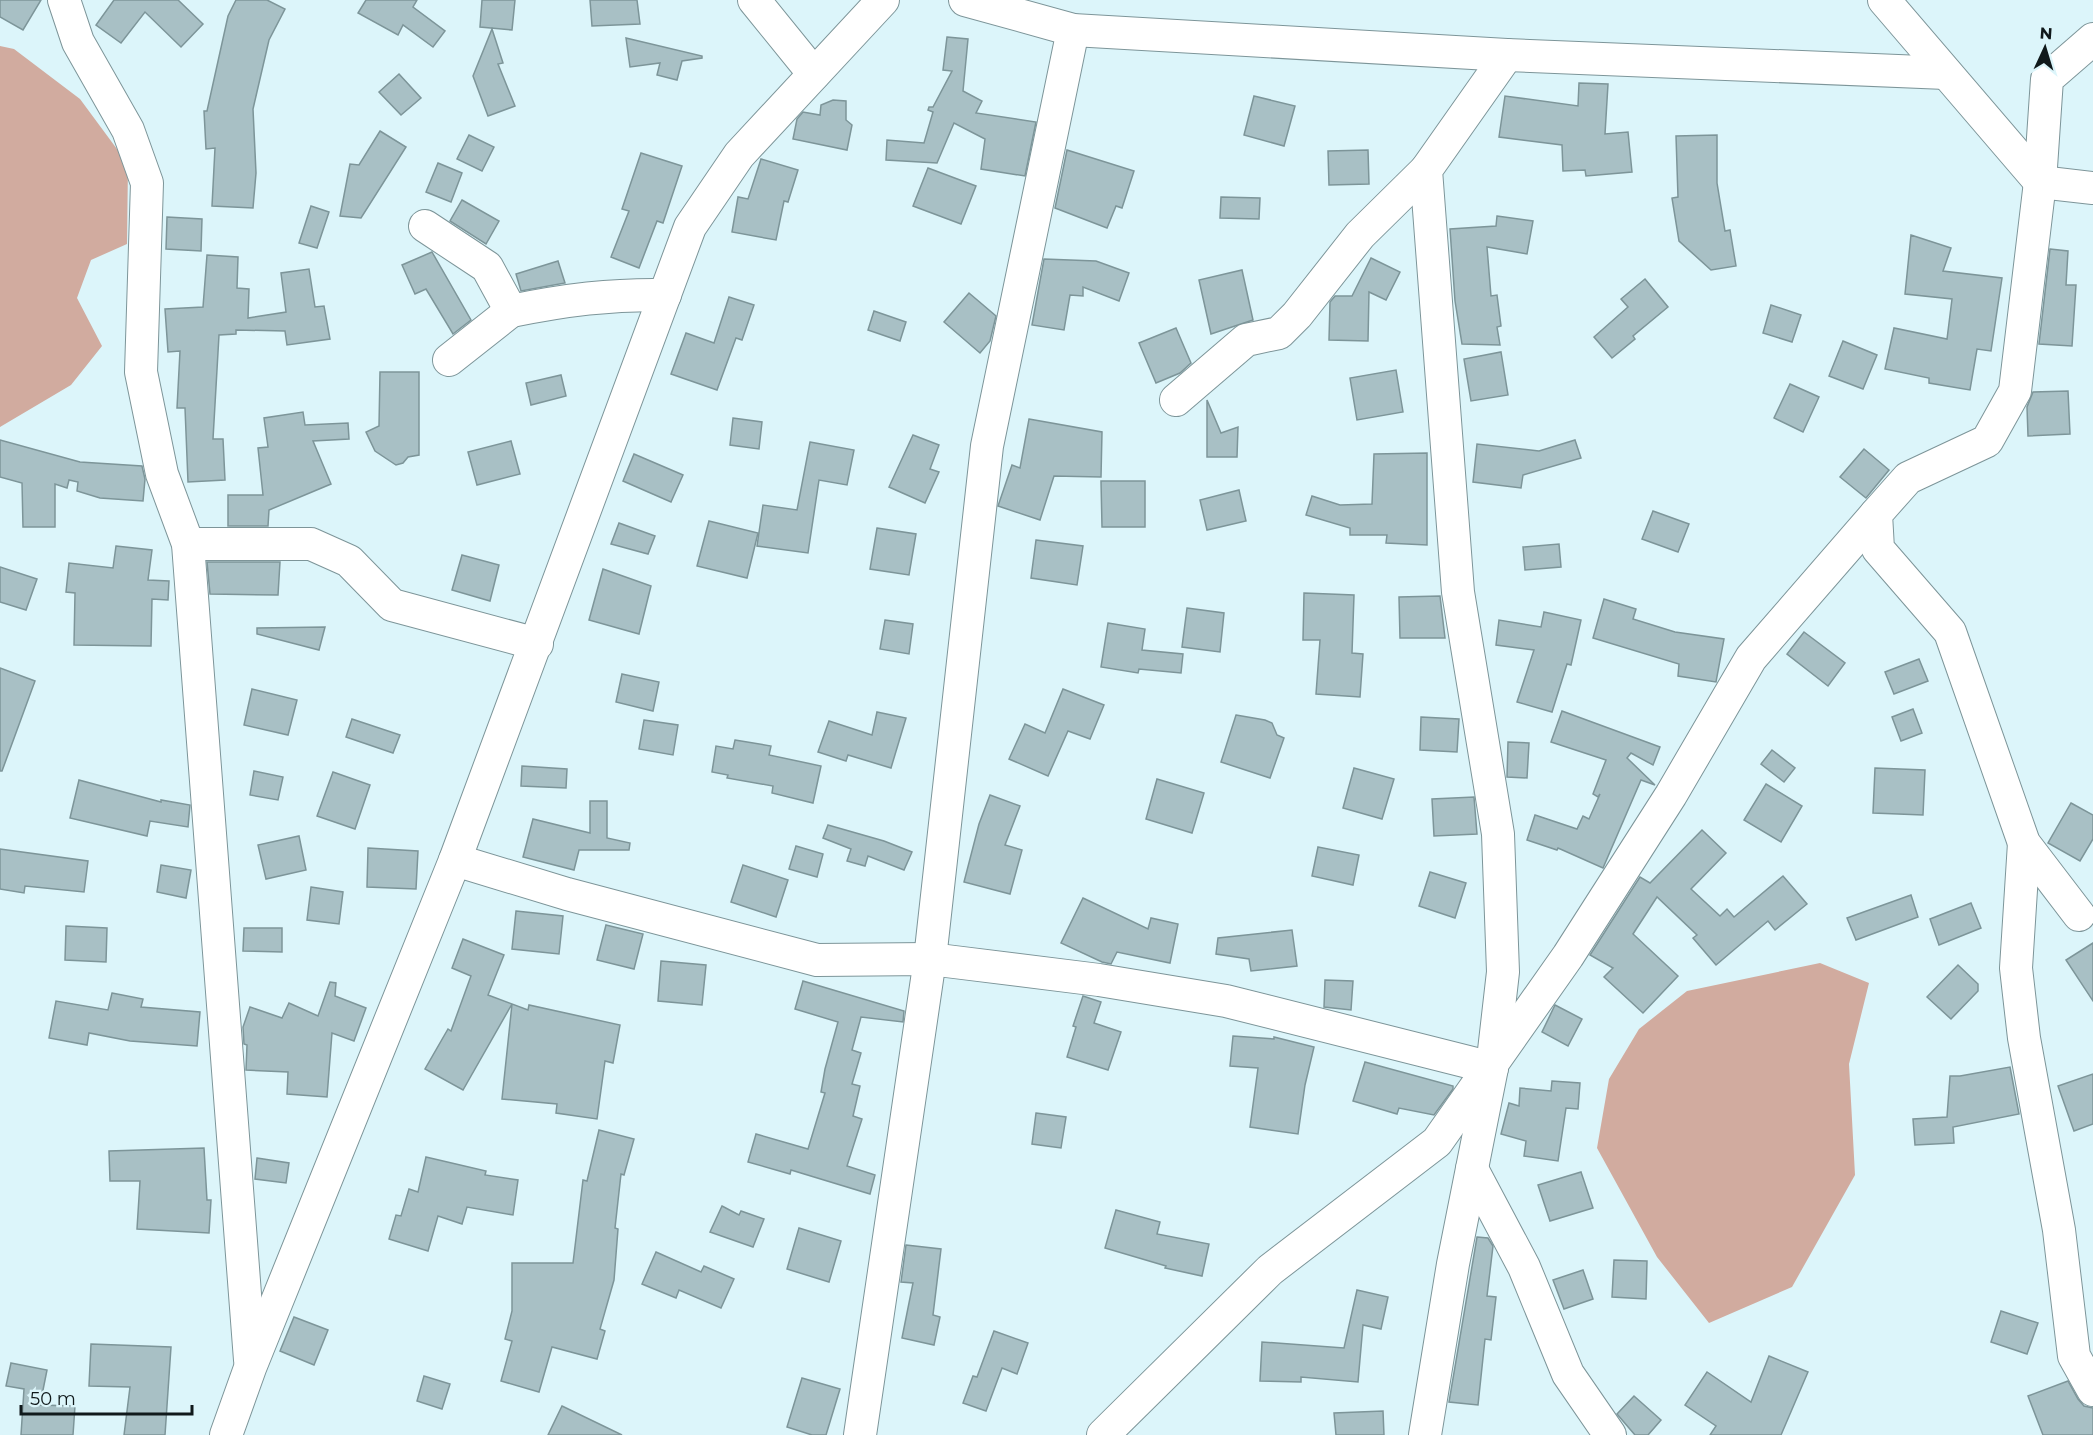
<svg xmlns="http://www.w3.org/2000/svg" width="2093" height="1435" viewBox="0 0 2093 1435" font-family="Montserrat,sans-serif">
<rect width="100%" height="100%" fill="#dcf5fa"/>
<g fill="#d1ab9f">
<polygon points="0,46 14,49 80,99 128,164 127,244 91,260 77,298 102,346 71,385 0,427"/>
<polygon points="1820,963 1869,983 1849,1064 1855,1175 1792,1287 1709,1323 1657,1257 1597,1148 1609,1079 1639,1029 1687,991"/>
</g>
<g fill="#a8c0c5" stroke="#7d9599" stroke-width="1.5">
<polygon points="0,0 41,0 23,30 0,17"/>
<polygon points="114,0 178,0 203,24 181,47 145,12 121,43 96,25"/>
<polygon points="236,0 267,0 285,9 269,40 253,109 256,173 253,208 212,206 215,148 206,149 204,111 207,111 228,16"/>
<polygon points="366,0 417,0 413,7 445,31 433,47 403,25 398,35 358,13"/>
<polygon points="482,0 515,0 512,30 480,27"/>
<polygon points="590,0 637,0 640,24 592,26"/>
<polygon points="492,29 503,63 498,64 515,106 488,116 473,76"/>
<polygon points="947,37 968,39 963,91 982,101 976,113 1036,122 1025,176 981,169 985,139 954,123 937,163 886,160 887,140 924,143 933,112 928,110 929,107 933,107 952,71 943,70"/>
<polygon points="626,38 702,56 702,58 682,61 677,80 657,75 660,63 630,67"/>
<polygon points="399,74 421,98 401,115 379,92"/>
<polygon points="1579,83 1608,84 1605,134 1628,132 1632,172 1586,176 1585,170 1563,171 1562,145 1499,137 1505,96 1578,106"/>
<polygon points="1254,96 1295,106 1284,146 1244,135"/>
<polygon points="833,100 846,101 846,120 852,125 847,150 793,139 797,119 803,112 820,115 821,105"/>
<polygon points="380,131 406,147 361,218 340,216 350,164 359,165"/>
<polygon points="469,135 494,147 482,171 457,159"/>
<polygon points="1717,135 1717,183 1725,231 1730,230 1736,266 1711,270 1679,241 1672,198 1678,197 1676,136"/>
<polygon points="1067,150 1134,171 1122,208 1116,206 1107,228 1055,208"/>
<polygon points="1368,150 1369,184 1329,185 1328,151"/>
<polygon points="641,153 682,166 663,223 657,221 639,268 611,257 629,211 622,209"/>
<polygon points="761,159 798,170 788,202 784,201 776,240 732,232 738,197 748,199"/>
<polygon points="438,163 462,173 451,202 426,192"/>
<polygon points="928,168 976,186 961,224 913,206"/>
<polygon points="1221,197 1260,198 1259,219 1220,218"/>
<polygon points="462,200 499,221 486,244 450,221"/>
<polygon points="311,206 329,212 317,248 299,243"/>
<polygon points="1497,216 1533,221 1527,254 1487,247 1491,296 1497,295 1501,326 1497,327 1500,345 1462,344 1455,301 1450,229 1496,226"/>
<polygon points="167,217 202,219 201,251 166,249"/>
<polygon points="1911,235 1951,248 1943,271 2002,278 1991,351 1977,349 1970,390 1929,383 1929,378 1885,369 1894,328 1947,339 1952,299 1905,294"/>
<polygon points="2050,249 2068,251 2066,285 2076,285 2072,346 2039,344"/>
<polygon points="432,252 471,320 453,334 426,289 415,294 402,265"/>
<polygon points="207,255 238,257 237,288 249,289 248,318 286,312 281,273 309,269 315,307 324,306 330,339 287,345 285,331 236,330 236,334 219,335 213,439 223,439 225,480 188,482 185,408 177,408 180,351 168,352 165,309 203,307"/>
<polygon points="1371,258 1400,272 1386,300 1369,292 1368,341 1329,340 1330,302 1335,296 1352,296"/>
<polygon points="1044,259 1096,261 1129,273 1119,301 1083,287 1083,296 1070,295 1064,330 1032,325"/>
<polygon points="558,261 565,283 521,291 516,274"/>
<polygon points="1242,270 1253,320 1211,334 1199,280"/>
<polygon points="1645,279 1668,307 1633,336 1635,339 1612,358 1594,337 1628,307 1621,299"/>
<polygon points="969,293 996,316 990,341 980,353 944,322"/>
<polygon points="729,297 754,305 742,340 736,338 717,390 671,374 686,333 714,343"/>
<polygon points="1771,305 1801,315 1792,342 1763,333"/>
<polygon points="874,311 906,322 900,341 868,330"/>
<polygon points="1176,328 1191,363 1180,373 1156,383 1139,343"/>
<polygon points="1843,341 1877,355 1863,389 1829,376"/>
<polygon points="1501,352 1508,395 1471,401 1464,359"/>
<polygon points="1396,370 1403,412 1357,420 1350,378"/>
<polygon points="380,372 419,372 419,455 408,457 403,463 396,465 375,451 366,432 379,426"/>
<polygon points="561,375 566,396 531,405 526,383"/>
<polygon points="1790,384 1819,397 1803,432 1774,418"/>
<polygon points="2068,391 2070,434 2028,436 2027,407 2033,392"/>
<polygon points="1207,400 1221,433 1238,427 1237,457 1207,457"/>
<polygon points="303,412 305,425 348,423 349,439 313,441 331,484 269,510 268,526 228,526 228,495 263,495 258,448 268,447 264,418"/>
<polygon points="733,418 762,422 759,449 730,445"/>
<polygon points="1029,419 1102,432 1101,477 1054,476 1040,520 998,506 1012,465 1020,468"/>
<polygon points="913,435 939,445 930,469 939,472 925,503 889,487"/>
<polygon points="0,440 80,462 142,466 145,479 143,501 100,498 77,491 78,482 69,480 67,488 55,484 55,527 23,527 22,483 0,477"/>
<polygon points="1575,440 1581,458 1523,475 1521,488 1473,482 1477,444 1539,451"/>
<polygon points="511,441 520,474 477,485 468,452"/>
<polygon points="810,442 854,450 847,485 819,480 808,553 757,546 763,505 797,510"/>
<polygon points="1864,449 1889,470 1866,498 1840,477"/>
<polygon points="1427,453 1427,545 1386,543 1387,535 1350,535 1350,528 1306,515 1312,496 1340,505 1372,504 1374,454"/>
<polygon points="634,454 683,475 671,502 623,481"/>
<polygon points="1101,481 1145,481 1145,527 1102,527"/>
<polygon points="1239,490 1246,521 1207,530 1200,500"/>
<polygon points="1653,511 1689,524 1678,552 1642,539"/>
<polygon points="709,521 758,533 747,578 697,566"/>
<polygon points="619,523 655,536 648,554 611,544"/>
<polygon points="877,528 916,534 909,575 870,569"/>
<polygon points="1036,540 1083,546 1077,585 1031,578"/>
<polygon points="1559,544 1561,567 1525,570 1523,547"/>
<polygon points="116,546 152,550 148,580 169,581 168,600 152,599 151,646 74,645 75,593 66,592 69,563 113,568"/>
<polygon points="462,555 499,565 490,601 452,590"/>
<polygon points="207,562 280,562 278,595 210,594"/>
<polygon points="0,567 37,579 26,610 0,602"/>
<polygon points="603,569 651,586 639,634 589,620"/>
<polygon points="1304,593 1354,595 1352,653 1363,654 1360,697 1316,694 1320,640 1303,640"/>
<polygon points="1440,596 1445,638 1400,638 1399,597"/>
<polygon points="1604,599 1636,609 1633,619 1675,632 1724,639 1716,682 1678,676 1679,664 1593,638"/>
<polygon points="1187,608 1224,613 1220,652 1182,647"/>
<polygon points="1544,612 1581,620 1571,665 1567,664 1552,712 1517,702 1534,650 1496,645 1499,620 1541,627"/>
<polygon points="885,620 913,624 909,654 880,649"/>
<polygon points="1108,623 1145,629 1142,650 1183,654 1181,673 1139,669 1138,673 1101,667"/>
<polygon points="325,627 319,650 257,634 257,628"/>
<polygon points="1804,632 1845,663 1828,686 1787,654"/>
<polygon points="1919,659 1928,681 1894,694 1885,672"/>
<polygon points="0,668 35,681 2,771 0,771"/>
<polygon points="622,674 659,682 653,711 616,702"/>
<polygon points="252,689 297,700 288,735 244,725"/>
<polygon points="1063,689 1104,705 1090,739 1068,731 1048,776 1009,759 1025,724 1045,733"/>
<polygon points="1913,709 1922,733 1901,741 1892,717"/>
<polygon points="1562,711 1660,747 1653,765 1631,753 1627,758 1655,785 1641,780 1603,868 1558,848 1557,850 1527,840 1535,815 1577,829 1583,816 1589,819 1600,794 1598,797 1593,794 1606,760 1551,742"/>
<polygon points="877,712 906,718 891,768 848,755 846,761 818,752 829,721 872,735"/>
<polygon points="1236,715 1265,720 1272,723 1277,735 1284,738 1270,778 1221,762"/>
<polygon points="1421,717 1459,719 1457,752 1420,750"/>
<polygon points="352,719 400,735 393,753 346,737"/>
<polygon points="644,720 678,725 673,755 639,749"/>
<polygon points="735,740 771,746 769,755 821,766 813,803 772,793 773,786 727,778 728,775 712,772 716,746 733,749"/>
<polygon points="1508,742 1529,743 1527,778 1507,777"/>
<polygon points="1772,750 1795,768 1784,782 1761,764"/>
<polygon points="522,766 567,769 566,788 521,786"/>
<polygon points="1354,768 1394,779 1382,819 1343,808"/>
<polygon points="1875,768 1925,770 1923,815 1873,813"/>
<polygon points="254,771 283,777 278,800 250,795"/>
<polygon points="333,772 370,785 355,829 317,816"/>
<polygon points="1157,779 1204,793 1192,833 1146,819"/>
<polygon points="79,780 161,802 161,800 190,805 188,827 150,821 147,836 70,818"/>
<polygon points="1766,784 1802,806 1781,842 1744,820"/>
<polygon points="990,795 1020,806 1005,845 1022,850 1010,894 964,882 979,824"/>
<polygon points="1474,797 1477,834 1434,836 1432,799"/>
<polygon points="590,801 607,801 607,838 630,843 629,850 579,850 574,870 523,857 533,819 590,833"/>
<polygon points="2071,803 2093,815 2093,839 2080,861 2048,843"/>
<polygon points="828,825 884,841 912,852 904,870 868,856 865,866 847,861 851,849 823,838"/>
<polygon points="1702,830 1726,853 1691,889 1720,916 1727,909 1734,917 1783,876 1807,904 1775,930 1768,921 1716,965 1693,938 1697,935 1657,897 1633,934 1678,976 1643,1013 1604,977 1613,968 1590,955 1640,877 1650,883"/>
<polygon points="299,836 306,870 266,879 258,845"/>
<polygon points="796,846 823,854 817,877 789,869"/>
<polygon points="1318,847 1359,855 1353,885 1312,876"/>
<polygon points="368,848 418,851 416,889 367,887"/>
<polygon points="0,849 88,861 84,892 25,886 24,893 0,889"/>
<polygon points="161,865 191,870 186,898 157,892"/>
<polygon points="743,865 788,880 776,917 731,902"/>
<polygon points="1430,872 1466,883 1455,918 1419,906"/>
<polygon points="311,887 343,892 339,924 307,920"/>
<polygon points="1911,895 1918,917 1856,940 1847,918"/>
<polygon points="1083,898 1148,929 1151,918 1178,924 1170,963 1117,952 1111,964 1102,962 1061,943"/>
<polygon points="1971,903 1981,928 1939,945 1930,919"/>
<polygon points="516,911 563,916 559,954 512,949"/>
<polygon points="606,925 643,934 634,969 597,960"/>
<polygon points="66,926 107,928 106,962 65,960"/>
<polygon points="244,928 282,928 282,952 243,951"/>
<polygon points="1292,930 1297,966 1251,971 1249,959 1216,954 1218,938"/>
<polygon points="463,939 504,955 488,995 528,1010 529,1005 620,1025 613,1063 605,1061 597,1119 556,1113 557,1104 502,1099 512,1004 463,1090 425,1069 448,1029 451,1031 471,976 452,968"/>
<polygon points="2093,943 2093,1001 2066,960"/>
<polygon points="661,961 706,965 702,1005 658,1001"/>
<polygon points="1958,965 1978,984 1978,991 1951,1019 1927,997"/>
<polygon points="1325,980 1353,981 1351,1010 1324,1007"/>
<polygon points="803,981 904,1011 903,1022 861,1017 852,1050 861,1053 852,1084 860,1086 853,1116 862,1119 847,1166 875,1175 870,1194 791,1170 790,1174 748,1162 756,1134 808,1149 825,1093 821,1092 825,1069 838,1022 795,1009"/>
<polygon points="330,982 336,983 335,996 366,1008 354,1041 332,1033 327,1097 287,1094 288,1072 246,1070 247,1045 244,1044 243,1027 250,1007 282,1018 289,1003 318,1016"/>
<polygon points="112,993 143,999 141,1007 200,1012 197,1046 130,1041 89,1033 87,1045 49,1038 56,1001 108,1010"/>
<polygon points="1083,996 1101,1002 1094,1023 1121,1032 1108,1070 1067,1057 1076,1027 1073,1026"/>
<polygon points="1555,1005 1582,1019 1568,1046 1542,1032"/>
<polygon points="1233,1036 1274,1039 1274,1037 1314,1047 1305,1085 1298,1134 1250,1127 1258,1068 1230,1066"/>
<polygon points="1365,1062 1453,1086 1453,1089 1434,1115 1399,1108 1397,1114 1353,1101"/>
<polygon points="2010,1067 2019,1114 1953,1127 1954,1143 1915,1145 1913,1119 1947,1117 1950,1076 1960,1076"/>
<polygon points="2093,1074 2093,1124 2074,1131 2058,1086"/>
<polygon points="1552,1081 1580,1083 1578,1109 1566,1108 1558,1161 1524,1156 1526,1141 1501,1134 1509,1103 1519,1106 1520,1088 1551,1091"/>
<polygon points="1036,1113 1066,1117 1061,1148 1032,1144"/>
<polygon points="599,1130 634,1139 624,1175 621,1174 615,1228 618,1229 614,1280 600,1329 605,1331 597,1359 552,1347 539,1392 501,1381 512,1341 505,1339 512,1311 512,1263 573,1263 583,1180 587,1181"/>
<polygon points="204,1148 207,1200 211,1200 209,1233 137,1229 140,1181 110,1181 109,1151"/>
<polygon points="426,1157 486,1171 485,1175 518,1180 513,1215 467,1207 462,1224 438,1216 428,1251 389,1239 396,1215 401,1216 409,1189 418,1192"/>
<polygon points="257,1158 289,1163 286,1183 255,1179"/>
<polygon points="1581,1172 1593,1208 1550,1221 1538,1185"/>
<polygon points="722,1206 739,1215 741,1211 764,1219 753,1247 710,1232"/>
<polygon points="1116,1210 1160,1222 1157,1234 1209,1244 1202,1276 1165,1268 1166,1266 1105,1248"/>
<polygon points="799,1228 841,1241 829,1282 787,1269"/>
<polygon points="1477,1237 1488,1238 1493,1246 1487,1296 1496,1297 1491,1340 1485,1339 1478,1405 1449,1402"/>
<polygon points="906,1245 941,1249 933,1315 940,1317 934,1345 902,1338 913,1283 901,1282"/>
<polygon points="656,1252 701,1272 704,1266 734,1279 721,1308 679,1290 676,1298 642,1284"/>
<polygon points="1614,1260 1647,1261 1646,1299 1612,1297"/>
<polygon points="1583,1270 1593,1299 1564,1309 1553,1280"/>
<polygon points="1357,1290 1388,1297 1381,1329 1363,1325 1358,1382 1301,1377 1301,1382 1260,1381 1262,1342 1344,1348"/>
<polygon points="2001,1311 2038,1323 2027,1354 1991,1342"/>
<polygon points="294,1317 328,1330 314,1365 280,1351"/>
<polygon points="994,1331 1028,1343 1017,1374 1002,1368 986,1411 963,1403 973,1376 977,1377"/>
<polygon points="91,1344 171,1347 165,1435 124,1435 130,1387 89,1386"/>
<polygon points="1769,1356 1808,1372 1781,1435 1710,1435 1716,1426 1685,1405 1707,1372 1751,1402"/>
<polygon points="11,1363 47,1370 40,1405 75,1406 73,1435 21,1435 24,1389 6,1386"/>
<polygon points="424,1376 450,1384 442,1409 417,1401"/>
<polygon points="802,1378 840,1389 826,1435 812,1435 787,1427"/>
<polygon points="2068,1381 2078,1399 2084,1406 2093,1408 2093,1435 2043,1435 2028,1396"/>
<polygon points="1634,1396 1661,1420 1648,1435 1635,1435 1617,1414"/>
<polygon points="562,1406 622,1435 548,1435"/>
<polygon points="1383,1411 1384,1435 1336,1435 1334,1413"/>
</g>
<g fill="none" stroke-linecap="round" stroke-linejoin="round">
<g stroke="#7d9599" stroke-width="34">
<g id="minor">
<polyline points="64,0 78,42 128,130 147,183 141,372 162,474 188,544 250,1360"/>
<polyline points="754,0 814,74"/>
<polyline points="965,0 1073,30 1507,55 1946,73"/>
<polyline points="1884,0 2040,182 2093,188"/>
<path d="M425,226L487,267L511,311C565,300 611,294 665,295"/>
<polyline points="449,360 511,311"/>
<polyline points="1176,400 1246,340 1279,333 1297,315 1360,235 1426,170"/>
<polyline points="188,544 311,544 349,561 392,605 537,644"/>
<polyline points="2024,843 2016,968 2024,1038 2059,1230 2074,1356 2093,1390"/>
<polyline points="455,860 567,894 817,960 930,959 1099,980 1226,1001 1492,1068"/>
<polyline points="2079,915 2024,843 1950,632 1878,549 1876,514 1908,478 1987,441 2015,391 2040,182 2047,79 2093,39"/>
<polyline points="1472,1169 1524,1267 1568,1374 1610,1435"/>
<polyline points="226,1435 250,1368 455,860 690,227 739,155 883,0"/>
<polyline points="860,1435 930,959 987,446 1073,30"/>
<polyline points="1103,1435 1270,1270 1437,1142 1568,956 1671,795 1751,658 1876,514"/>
<polyline points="1425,1435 1453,1264 1492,1068 1503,972 1498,834 1458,592 1426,170 1507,55"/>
</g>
</g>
<use href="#minor" stroke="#fff" stroke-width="32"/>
</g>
<g transform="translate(2045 48) rotate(4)" stroke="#dcf5fa" stroke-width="4.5" paint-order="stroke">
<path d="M0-4.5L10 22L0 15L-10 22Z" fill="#10191b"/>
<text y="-9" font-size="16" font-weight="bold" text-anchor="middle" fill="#10191b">N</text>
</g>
<path d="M21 1405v9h171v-9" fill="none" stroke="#10191b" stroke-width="3"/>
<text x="30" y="1405" font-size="18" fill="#10191b" stroke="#dcf5fa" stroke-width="4.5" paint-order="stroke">50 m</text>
</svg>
